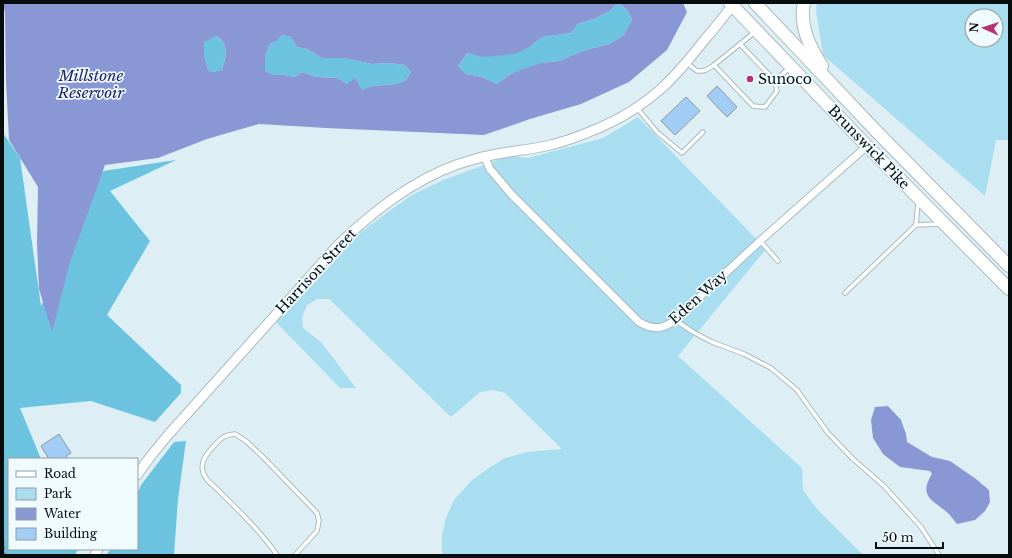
<svg xmlns="http://www.w3.org/2000/svg" width="1012" height="558" viewBox="0 0 1012 558" font-family="'Libre Baskerville',serif">
<rect width="100%" height="100%" fill="#ddeff5"/>
<g fill="#a8def0" fill-rule="evenodd">
<path d="M817,3H1009V140H996L985,196L823,55L816,11ZM972,16H996V40H972Z"/>
<polygon points="638,117 766,249 678,356 802,468 803,490 816,508 863,555 443,555 442,551 442,535 446,518 454,500 472,480 489,468 505,458 527,452 562,449 505,393 493,390 480,392 451,417 329,299 317,299 307,305 302,317 303,328 321,342 356,388 340,388 276,322 316,281 361,232 410,196 443,180 509,156 528,158 603,138"/>
</g>
<g fill="#6cc3e0">
<polygon points="617,3 619,3 627,10 632,19 624,35 609,44 582,51 559,61 540,63 509,75 497,84 482,77 466,74 458,66 467,53 481,57 531,46 542,37 571,33 578,24 594,19 610,11"/>
<polygon points="282,35 291,37 297,47 307,49 322,58 343,58 372,64 389,63 405,65 411,72 405,81 396,84 372,86 362,91 347,84 338,78 317,77 302,72 295,77 284,75 274,75 265,71 265,56 270,44 277,41"/>
<path d="M217,36C230,47 226,55 222,70L212,72L208,70L204,55V41Z"/>
<polygon points="3,133 20,158 41,306 103,171 176,160 110,191 150,241 107,315 181,385 181,393 155,422 91,401 20,408 41,459 9,459 9,549 78,549 75,555 3,555"/>
<polygon points="186,441 178,499 174,555 106,555 111,549 137,549 137,495 141,485 174,442"/>
</g>
<g fill="#8997d5" fill-rule="evenodd">
<path d="M3,3H617L610,11L594,19L578,24L571,33L542,37L531,46L515,54L481,57L467,53L458,66L466,74L482,77L497,84L509,75L523,69L540,63L559,61L582,51L609,44L624,35L632,19L627,10L619,3H683L687,12L667,50L629,82L581,104L530,119L484,135L326,128L259,124L207,139L158,158L105,165L70,262L52,332L39,289L37,243L38,187L9,140L6,81L5,13ZM282,35L291,37L297,47L307,49L322,58H343L372,64L389,63L405,65L411,72L405,81L396,84L372,86L362,90L355,78L347,84L338,78L317,77L302,72L295,77L284,75H274L265,71V56L270,44L277,41ZM217,36C230,47 226,55 222,70L212,72L208,70L204,55V42Z"/>
<path d="M888,406L901,420L906,434L907,442L932,457L950,461L976,479L989,490L990,502L985,511L975,520L957,524C954,521 952,517 949,514C935,501 917,498 932,474L930,471L900,467L883,454L873,438L871,420L875,407Z"/>
</g>
<g fill="#a1cdf6" stroke="#8c97a2">
<polygon points="717,86 737,107 727,117 707,96"/>
<polygon points="686,97 700,111 675,135 661,121"/>
<polygon points="59,434 71,453 66,456 68,459 49,459 41,446"/>
</g>
<g fill="none" stroke-linecap="round" stroke-linejoin="round">
<g stroke="#aabbc1" stroke-width="5.5">
<g id="service">
<polyline points="687,63 697,71 701,71 706,70 714,65 755,32"/>
<polyline points="714,65 753,106 765,107 777,91 775,81 740,44"/>
<polyline points="775,81 789,68"/>
<polyline points="637,108 657,132 682,153 703,132"/>
<polyline points="918,202 916,225 939,224"/>
<polyline points="760,241 778,261"/>
<polyline points="845,293 916,225"/>
<polyline points="675,320 693,332 712,342 744,354 771,368 797,390 828,433 853,459 884,486 921,527 939,555"/>
<path d="M277,555C261,532 240,512 221,493C215,486 205,481 203,472C200,462 206,455 212,448C220,439 223,435 235,434L246,441L264,458L317,513L319,521L317,531L295,555"/>
</g>
</g>
<g stroke="#aabbc1" stroke-width="9">
<path id="minor" d="M484,156L490,169L511,194L639,322C653,330 662,330 675,320L760,241L867,146"/>
</g>
<g stroke="#aabbc1" stroke-width="11">
<g id="tertiary">
<path d="M137,475L150,457L168,435L338,245C375,209 424,172 475,159C498,152 523,151 546,146C565,142 583,135 601,127C622,118 644,104 662,88C678,73 692,56 706,38C716,27 725,15 734,3"/>
<polyline points="95,555 98,549"/>
</g>
</g>
<g stroke="#aabbc1" stroke-width="14">
<g id="trunk">
<polyline points="730,3 867,146 1009,289"/>
<polyline points="755,3 877,132 1009,266"/>
<path d="M804,3C799,27 810,47 822,66"/>
</g>
</g>
<polyline stroke="#7c898d" stroke-width="1.5" stroke-dasharray="4 2" stroke-linecap="butt" points="3,534 5,555"/>
<use href="#service" stroke="#fff" stroke-width="3.5"/>
<use href="#minor" stroke="#fff" stroke-width="7"/>
<use href="#tertiary" stroke="#fff" stroke-width="9"/>
<use href="#trunk" stroke="#fff" stroke-width="12"/>
</g>
<circle fill="#b43077" stroke="#f0fbff" stroke-width="1.5" cx="750" cy="79" r="4"/>
<g text-anchor="middle" stroke-width="3.5" stroke-linejoin="round" paint-order="stroke">
<g font-size="14" fill="#070d0f" stroke="#f0fbff" text-anchor="start">
<text x="758" y="84">Sunoco</text>
</g>
<g font-size="14" fill="#070d0f" stroke="#f0fbff">
<text transform="translate(869 147) rotate(46)" y="5">Brunswick Pike</text>
<text transform="translate(316 271) rotate(-47)" y="5">Harrison Street</text>
<text transform="translate(698 297) rotate(-42)" y="5">Eden Way</text>
</g>
<g font-size="15" font-style="italic" fill="#1d2169" stroke="#f0fbff">
<text x="91" y="81">Millstone<tspan x="91" dy="17">Reservoir</tspan></text>
</g>
</g>
<rect width="1012" height="558" fill="none" stroke="#070d0f" stroke-width="8"/>
<rect x="8" y="458" width="130" height="92" fill="#f0fbff" stroke="#939c9f"/>
<rect x="16" y="471" width="20" height="6" fill="#ffffff" stroke="#939c9f"/>
<text x="44" y="478" font-size="12" fill="#070d0f">Road</text>
<rect x="16" y="488" width="20" height="12" fill="#a8def0" stroke="#939c9f"/>
<text x="44" y="498" font-size="12" fill="#070d0f">Park</text>
<rect x="16" y="508" width="20" height="12" fill="#8997d5" stroke="#939c9f"/>
<text x="44" y="518" font-size="12" fill="#070d0f">Water</text>
<rect x="16" y="528" width="20" height="12" fill="#a1cdf6" stroke="#939c9f"/>
<text x="44" y="538" font-size="12" fill="#070d0f">Building</text>
<g transform="translate(984 28) rotate(273)"><circle r="19" fill="#f0fbff" stroke="#939c9f"/>
<path d="M0-3L7 15L0 10L-7 15Z" fill="#b43077"/>
<text y="-6" font-size="11" font-weight="bold" text-anchor="middle" fill="#070d0f">N</text>
</g>
<path d="M876 542v6h67v-6" fill="none" stroke="#070d0f" stroke-width="2"/>
<text x="882" y="542" font-size="12" fill="#070d0f" stroke="#f0fbff" stroke-width="3" paint-order="stroke">50 m</text>
</svg>
